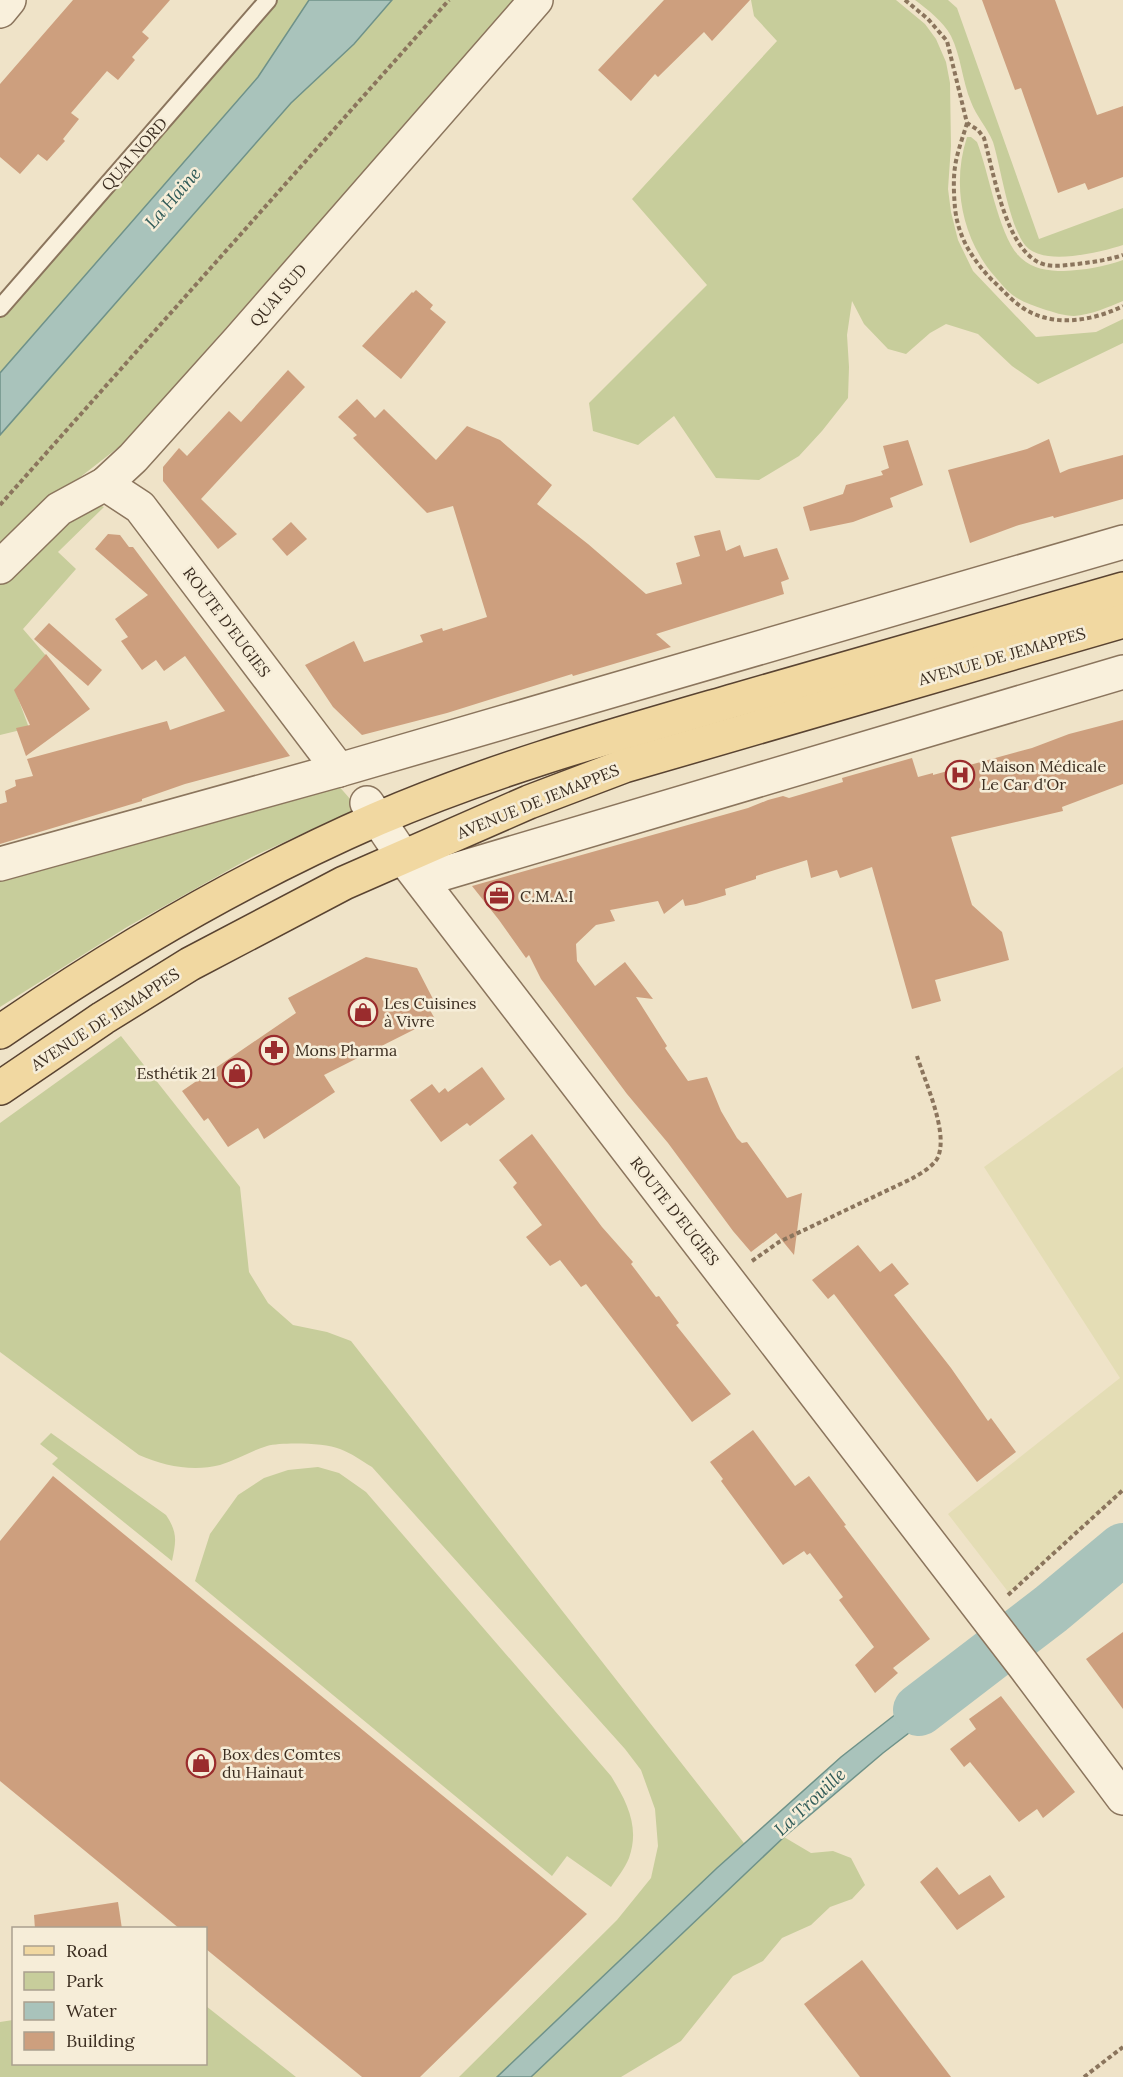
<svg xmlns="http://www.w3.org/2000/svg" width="1123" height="2077" viewBox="0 0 1123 2077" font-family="Lora,serif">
<rect width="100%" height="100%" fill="#efe3c8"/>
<polygon fill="#e4ddb5" points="1123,1067 1123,1492 1009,1593 948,1514 1120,1378 984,1167"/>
<g fill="#c7cd9b">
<polygon points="278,0 516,0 124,443 52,499 0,550 0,316"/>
<polygon points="751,0 896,0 925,24 936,39 946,62 950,83 951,146 948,189 951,212 958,240 973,271 1036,337 1096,332 1123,319 1123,343 1038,384 1012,366 978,334 946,324 930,333 906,354 888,349 864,324 852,301 847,335 849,367 848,398 822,431 799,456 759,480 716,478 674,416 638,445 593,431 589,403 707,285 632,199 777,41 754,16"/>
<path d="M915,0H948L957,8L1039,239L1123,208V245C1101,252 1049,265 1029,249C1010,234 1001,167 993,142C987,127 976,116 971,102C962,80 961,56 951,36C943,21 928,10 915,0Z"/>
<path d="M967,137H971L977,142C989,172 999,239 1021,258C1033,269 1048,271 1064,271C1085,270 1103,267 1123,260V301C1109,307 1090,315 1074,316C1064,316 1053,312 1043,309C1035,306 1025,303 1017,298C1007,292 999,281 991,272C961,234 952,183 967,137Z"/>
<polygon points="92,502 104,507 58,552 76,569 23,629 48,658 15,690 29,728 0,735 0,578"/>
<polygon points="337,784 358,808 252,857 127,927 0,1007 0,880"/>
<path d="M121,1036L240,1187L249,1272L268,1303L293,1325L327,1332L351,1341L758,1861L784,1837L811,1853L833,1851L851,1858L865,1885L852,1899L830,1907L811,1925L782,1938L763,1961L733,1976L681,2041L621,2077H459L617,1920L651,1878L658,1846L655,1809L641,1770L625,1749L372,1467C362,1461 351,1453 340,1449C325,1443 283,1442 267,1446C251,1451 236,1460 220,1465C193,1472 164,1466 139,1455L0,1352V1123Z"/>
<path d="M51,1433L166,1515C178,1533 176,1541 172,1561L52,1464L58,1458L40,1444Z"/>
<path d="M318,1467L339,1473L366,1492L611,1776C627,1802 640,1827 629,1858C625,1868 617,1878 611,1887L567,1856L552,1876L195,1581L210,1534L238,1495L264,1478L288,1470Z"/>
<polygon points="206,2006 296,2077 0,2077 0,2022 13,2020 14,2064 206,2064"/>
</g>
<g fill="#a9c3bb" stroke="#6f9289" stroke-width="1.5">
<polygon points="309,0 392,0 354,44 291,103 0,435 0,373 258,77"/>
<polygon points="1123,1534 1123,1566 1044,1630 1031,1610"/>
<polygon points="970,1656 984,1675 883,1753 784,1837 531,2077 497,2077 717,1868 841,1757"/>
</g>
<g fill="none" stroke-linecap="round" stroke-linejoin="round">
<polyline stroke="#a9c3bb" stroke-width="52" points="919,1710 1051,1609 1123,1549"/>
</g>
<g fill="#cd9f7e">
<polygon points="73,0 170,0 142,32 149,38 132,57 135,60 118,80 107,71 71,113 79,119 63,139 65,141 47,161 38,154 20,174 0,157 0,84"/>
<polygon points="664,0 750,0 712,41 704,32 658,77 655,74 631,101 598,70"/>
<polygon points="982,0 1055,0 1097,115 1123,106 1123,177 1088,190 1085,183 1058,193 1021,88 1015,90"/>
<polygon points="416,290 433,305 430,309 446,322 401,379 362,346 412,292 413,293"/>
<polygon points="288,370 305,387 201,499 237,534 218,549 163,481 163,467 179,448 187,456 229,411 241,422"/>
<polygon points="357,399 375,418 384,409 436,460 467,426 500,440 552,485 537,504 588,544 646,594 682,584 676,563 700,556 694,536 720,530 726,551 740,545 744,557 777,548 789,579 781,582 784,594 656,634 671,647 573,676 572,674 447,713 362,735 333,707 305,665 354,641 364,662 423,642 420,635 442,628 443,631 487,617 453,506 427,513 353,438 357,435 338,417"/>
<polygon points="1049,439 1060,473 1069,469 1123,455 1123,499 1054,518 1053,516 1019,525 970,543 948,470 1027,449"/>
<polygon points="908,440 923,485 890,498 893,507 853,522 810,531 803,507 843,494 846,485 883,475 881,471 889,468 883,446"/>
<polygon points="291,522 307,539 287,556 272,539"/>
<polygon points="108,534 120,535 129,547 133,547 290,756 185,784 142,799 142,801 0,844 0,804 7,802 5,791 16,786 15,780 33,776 27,759 167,721 170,730 225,711 185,656 164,671 156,660 142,670 121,641 128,637 115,619 148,595 95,549"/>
<polygon points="49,623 102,670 88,686 34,639"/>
<polygon points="46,654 90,709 26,756 16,728 30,725 14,690"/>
<polygon points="1123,720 1123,784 1062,807 1063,811 951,837 972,905 1002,932 1009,960 935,980 941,1001 912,1009 872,867 840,878 837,870 811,878 807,860 756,876 756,879 725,889 726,895 696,904 685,906 683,899 664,914 658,901 610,910 615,921 596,925 576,944 577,961 595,986 625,962 653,999 636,997 667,1046 665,1048 688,1081 707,1077 721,1111 737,1138 742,1143 747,1142 787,1198 802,1193 794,1255 776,1233 751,1252 733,1231 668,1143 627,1094 541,979 529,955 526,958 499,920 472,886 748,808 768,800 783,796 789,798 843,782 842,778 912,758 918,777 933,773 933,775 1032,748 1069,734"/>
<polygon points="366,957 417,968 433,999 426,1003 435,1019 324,1075 335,1092 264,1139 258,1128 228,1147 208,1118 204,1121 182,1091 296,1013 288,998"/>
<polygon points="482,1067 505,1099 470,1126 467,1123 441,1142 410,1100 432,1084 439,1093 445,1088 448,1092"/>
<polygon points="532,1134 602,1227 633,1262 631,1264 656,1297 659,1296 679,1323 676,1325 731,1394 692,1422 586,1284 581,1287 560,1260 550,1266 526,1237 542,1225 513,1187 517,1183 499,1160"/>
<polygon points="858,1245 880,1272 892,1263 909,1284 894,1295 951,1368 988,1421 991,1418 1016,1452 977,1482 834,1294 828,1299 812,1280"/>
<polygon points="753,1430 795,1486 809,1476 846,1525 844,1526 930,1639 893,1668 898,1673 875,1693 855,1665 874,1647 839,1600 843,1597 810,1553 807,1555 804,1551 783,1565 721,1481 723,1479 710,1462"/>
<polygon points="53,1476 587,1914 420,2077 362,2077 206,1949 206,1929 180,1929 0,1781 0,1541"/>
<polygon points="1123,1632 1123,1709 1086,1659"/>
<polygon points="1001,1696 1075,1792 1043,1818 1037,1809 1019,1822 970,1762 964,1767 950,1749 976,1729 969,1719"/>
<polygon points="937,1867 959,1895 990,1875 1005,1897 957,1930 920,1882"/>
<polygon points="118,1902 122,1929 35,1929 34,1915"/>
<polygon points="862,1960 951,2077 860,2077 804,2004"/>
</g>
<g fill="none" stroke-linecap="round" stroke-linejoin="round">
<g stroke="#8b755d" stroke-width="20">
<polyline id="lane" points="0,308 268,0"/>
</g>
<g stroke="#8b755d" stroke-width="36">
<g id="street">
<polyline points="0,11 9,0"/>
<polyline points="105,484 140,507 339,770"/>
<polyline points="0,567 59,509 105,484 133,458 239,340 536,0"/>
<polyline points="367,803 408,864 1025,1667 1123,1798"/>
<polyline points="0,864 339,770 1123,542"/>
<polyline points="421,880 1123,672"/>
</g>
</g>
<g stroke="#594331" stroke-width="36">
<g id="primary">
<path d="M0,1032C119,950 244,877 377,819C493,769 615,735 736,700C865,663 994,626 1123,589"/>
<polyline points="0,1088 103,1018 190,964 344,883 529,802 624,766 1123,621"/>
</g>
</g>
<g stroke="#8b755d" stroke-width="4" stroke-dasharray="4.5 3" stroke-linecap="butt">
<path d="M905,0L928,19L947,41L967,123L978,130L984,138C994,173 1005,247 1040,263C1052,268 1065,265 1077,264C1093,262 1108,260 1123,255"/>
<path d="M967,123C963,137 957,152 955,167C953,180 954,196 955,208C958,237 972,259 992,280C1002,289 1011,300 1023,308C1053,328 1093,321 1123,306"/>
<polyline points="0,505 449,0"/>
<path d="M752,1261L779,1242L911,1179C920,1174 931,1168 937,1159C950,1135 925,1082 917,1056"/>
<polyline points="1008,1595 1123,1490"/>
<polyline points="1084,2077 1123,2047"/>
</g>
<use href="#lane" stroke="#f9f0dc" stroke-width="16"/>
<use href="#street" stroke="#f9f0dc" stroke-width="33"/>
<use href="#primary" stroke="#f1d8a1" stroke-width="33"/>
</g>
<defs>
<g id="hospital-ring" transform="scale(1.5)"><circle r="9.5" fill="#f6edd8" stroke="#9a2c2d" stroke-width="1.5"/><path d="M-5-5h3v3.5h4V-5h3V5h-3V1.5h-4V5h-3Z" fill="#9a2c2d"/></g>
<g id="office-ring" transform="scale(1.5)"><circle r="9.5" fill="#f6edd8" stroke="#9a2c2d" stroke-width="1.5"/><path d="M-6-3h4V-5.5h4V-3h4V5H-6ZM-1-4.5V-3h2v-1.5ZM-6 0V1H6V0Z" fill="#9a2c2d"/></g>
<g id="shop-ring" transform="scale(1.5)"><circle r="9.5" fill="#f6edd8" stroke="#9a2c2d" stroke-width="1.5"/><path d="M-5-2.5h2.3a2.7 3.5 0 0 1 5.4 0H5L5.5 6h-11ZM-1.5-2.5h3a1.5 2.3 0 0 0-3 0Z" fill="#9a2c2d"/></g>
<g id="pharmacy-ring" transform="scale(1.5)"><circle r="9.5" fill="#f6edd8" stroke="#9a2c2d" stroke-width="1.5"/><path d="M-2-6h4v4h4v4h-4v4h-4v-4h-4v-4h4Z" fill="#9a2c2d"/></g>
</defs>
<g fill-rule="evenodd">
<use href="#hospital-ring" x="960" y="775"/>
<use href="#office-ring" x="499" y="896"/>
<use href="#shop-ring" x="363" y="1012"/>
<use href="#pharmacy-ring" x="274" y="1050"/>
<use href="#shop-ring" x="237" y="1073"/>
<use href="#shop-ring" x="201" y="1763"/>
</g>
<g text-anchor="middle" stroke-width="5" stroke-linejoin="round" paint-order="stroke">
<g font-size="16" fill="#3b2d20" stroke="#f6edd8">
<text transform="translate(134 154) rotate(-49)" y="6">QUAI NORD</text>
<text transform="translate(278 295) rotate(-49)" y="6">QUAI SUD</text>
<text transform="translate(227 622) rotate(53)" y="6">ROUTE D'EUGIES</text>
<text transform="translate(1002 656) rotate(-16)" y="6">AVENUE DE JEMAPPES</text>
<text transform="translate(538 801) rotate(-22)" y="6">AVENUE DE JEMAPPES</text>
<text transform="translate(105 1019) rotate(-33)" y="6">AVENUE DE JEMAPPES</text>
<text transform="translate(675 1211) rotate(52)" y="6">ROUTE D'EUGIES</text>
</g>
<g font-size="16" fill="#3b2d20" stroke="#f6edd8" text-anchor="start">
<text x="981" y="772">Maison Médicale<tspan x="981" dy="18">Le Car d'Or</tspan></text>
<text x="520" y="902">C.M.A.I</text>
<text x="384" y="1009">Les Cuisines<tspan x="384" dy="18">à Vivre</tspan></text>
<text x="295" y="1056">Mons Pharma</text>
<text x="216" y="1079" text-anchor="end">Esthétik 21</text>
<text x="222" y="1760">Box des Comtes<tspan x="222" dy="18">du Hainaut</tspan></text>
</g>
<g font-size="18" font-style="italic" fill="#305b58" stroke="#f6edd8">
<text transform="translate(173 198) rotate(-49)" y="6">La Haine</text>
<text transform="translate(810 1802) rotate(-43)" y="6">La Trouille</text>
</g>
</g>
<rect x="12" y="1927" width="195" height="138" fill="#f6edd8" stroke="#aba08e" stroke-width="1.5"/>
<rect x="24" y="1946" width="30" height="9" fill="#f1d8a1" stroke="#aba08e" stroke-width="1.5"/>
<text x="66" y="1957" font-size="18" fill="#3b2d20">Road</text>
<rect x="24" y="1972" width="30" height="18" fill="#c7cd9b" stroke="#aba08e" stroke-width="1.5"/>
<text x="66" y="1987" font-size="18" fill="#3b2d20">Park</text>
<rect x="24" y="2002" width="30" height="18" fill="#a9c3bb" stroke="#aba08e" stroke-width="1.5"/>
<text x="66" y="2017" font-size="18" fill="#3b2d20">Water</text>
<rect x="24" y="2032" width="30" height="18" fill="#cd9f7e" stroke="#aba08e" stroke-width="1.5"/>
<text x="66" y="2047" font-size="18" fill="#3b2d20">Building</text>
</svg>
